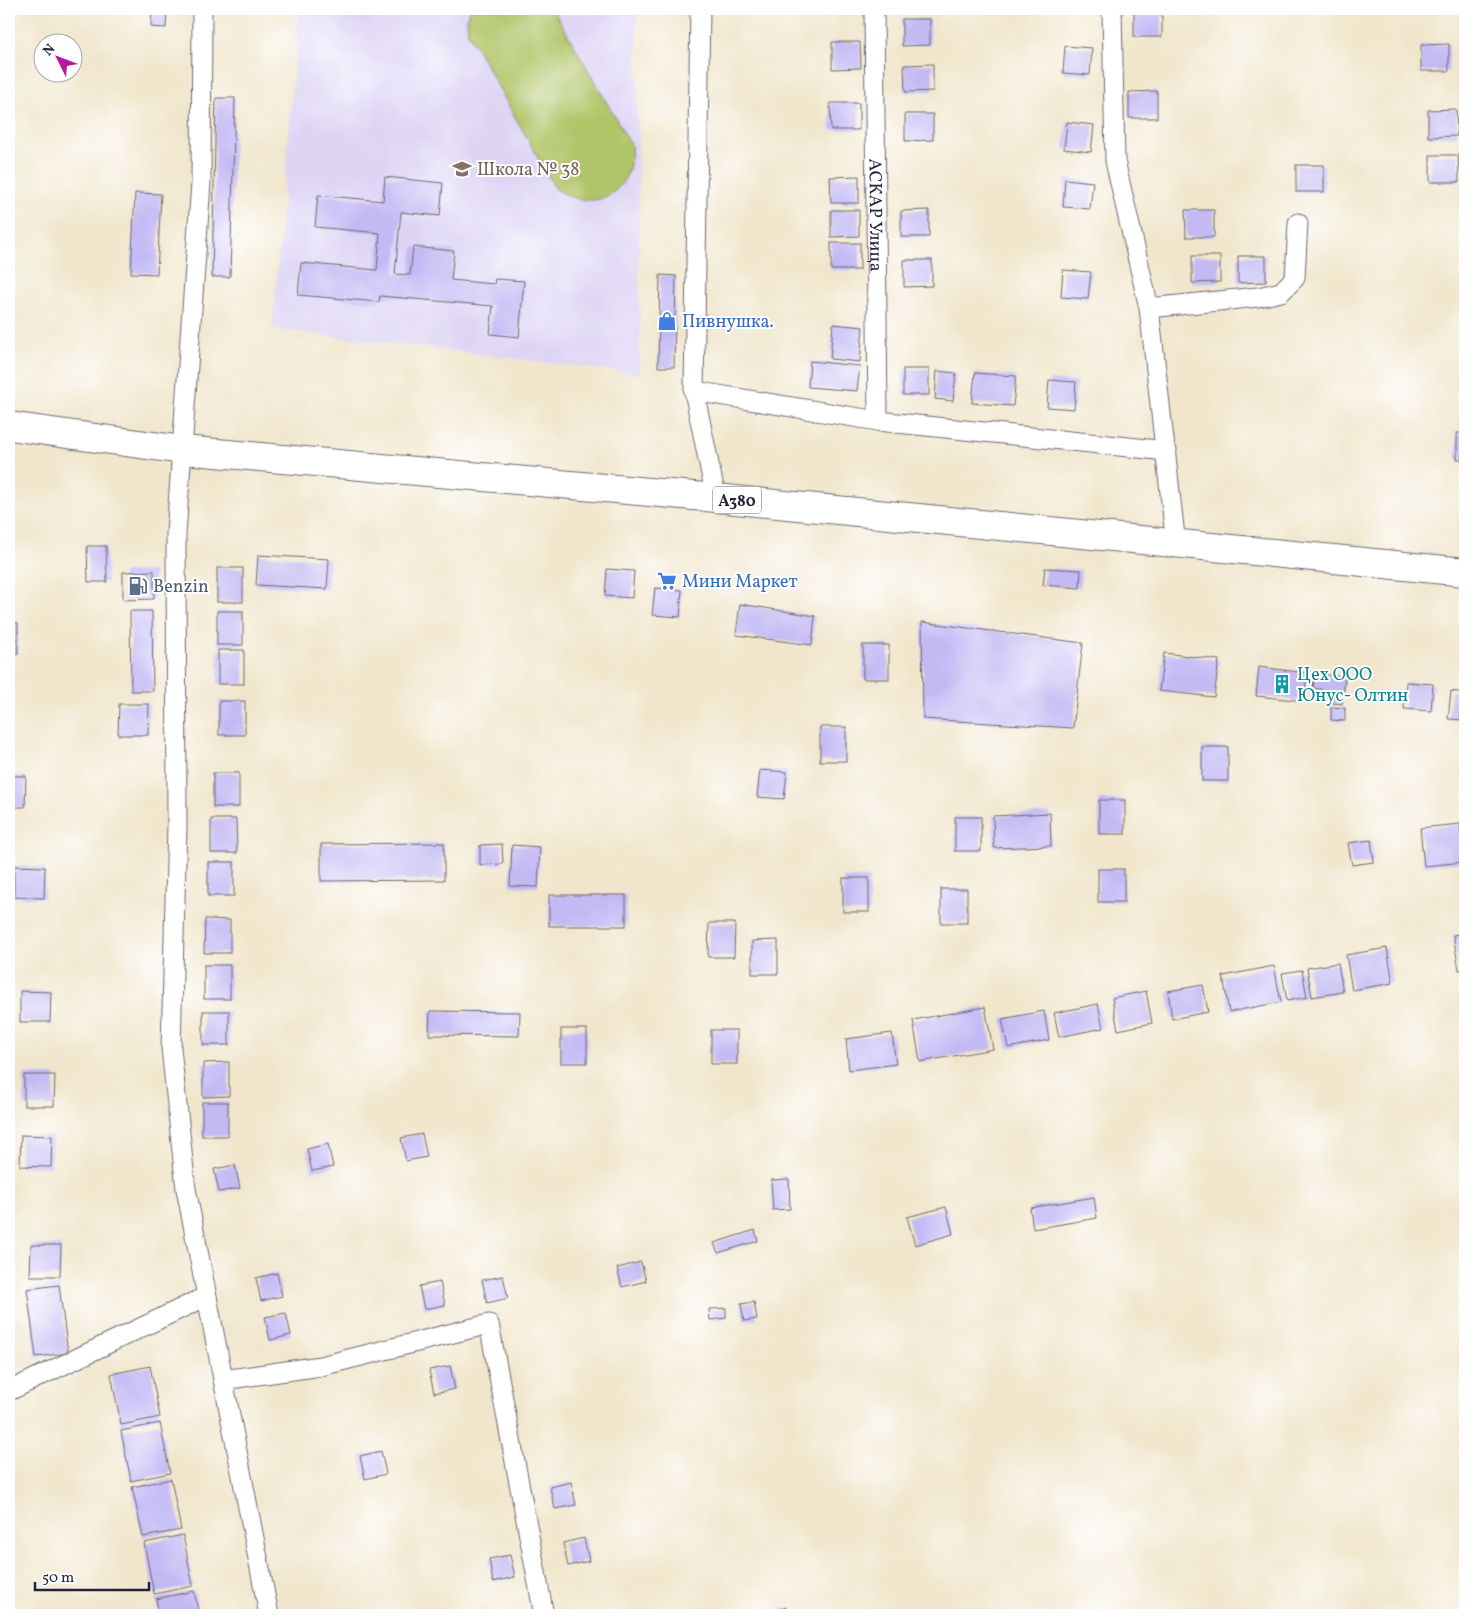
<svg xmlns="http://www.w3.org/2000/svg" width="1474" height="1624" viewBox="0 0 1474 1624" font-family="Vollkorn,serif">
<rect width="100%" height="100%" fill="#fff"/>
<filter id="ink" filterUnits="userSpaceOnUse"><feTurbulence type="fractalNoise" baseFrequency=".02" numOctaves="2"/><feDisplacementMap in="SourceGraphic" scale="10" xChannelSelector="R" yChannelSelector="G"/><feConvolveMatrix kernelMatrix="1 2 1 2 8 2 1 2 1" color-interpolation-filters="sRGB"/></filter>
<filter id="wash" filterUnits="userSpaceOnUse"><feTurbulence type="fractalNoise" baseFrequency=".0096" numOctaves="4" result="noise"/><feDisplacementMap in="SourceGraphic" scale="20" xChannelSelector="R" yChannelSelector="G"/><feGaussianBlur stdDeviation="1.12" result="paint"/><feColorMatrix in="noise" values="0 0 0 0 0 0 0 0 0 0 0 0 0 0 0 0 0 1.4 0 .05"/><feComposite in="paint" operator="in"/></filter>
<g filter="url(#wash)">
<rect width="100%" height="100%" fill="#f1e6cc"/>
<polygon fill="#ded5f5" points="299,9 637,9 640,374 272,329"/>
<path fill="#b0c467" stroke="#697351" d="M470,9H553L631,145C635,193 594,216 555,188L468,33L467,19Z"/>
<g id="blocks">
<g fill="#c3baf4">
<polygon points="152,9 167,9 166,28 151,27"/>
<polygon points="1162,10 1162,37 1134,37 1134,11"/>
<polygon points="902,19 930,19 930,45 902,46"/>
<polygon points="832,42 860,42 861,68 832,69"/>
<polygon points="1449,44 1449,71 1421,71 1421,45"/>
<polygon points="1065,46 1092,48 1090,75 1063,73"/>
<polygon points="933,64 933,91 905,92 904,65"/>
<polygon points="1157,91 1157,118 1129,118 1129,92"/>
<polygon points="216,98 235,98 230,277 212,277"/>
<polygon points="830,103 859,103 859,130 831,130"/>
<polygon points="1456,109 1457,136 1428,137 1428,110"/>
<polygon points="905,114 933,114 933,140 905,141"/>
<polygon points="1067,122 1094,125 1091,152 1064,149"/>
<polygon points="1430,155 1458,155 1459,182 1430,182"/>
<rect x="1296" y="165" width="28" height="27"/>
<polygon points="859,176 859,203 831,203 830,177"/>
<polygon points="385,177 443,183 440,216 401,212 395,274 410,275 413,247 454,251 451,280 494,284 495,279 524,281 519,337 490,334 493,306 380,296 379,302 298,295 301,263 377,270 380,233 315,227 318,195 383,201"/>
<polygon points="1065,179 1093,182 1090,209 1063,207"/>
<polygon points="135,193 161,194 157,274 131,273"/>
<polygon points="831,210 859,210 859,236 831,237"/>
<polygon points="929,210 929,237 901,237 901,211"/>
<polygon points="1185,210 1214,210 1214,237 1186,237"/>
<rect x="831" y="243" width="29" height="27"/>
<polygon points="1192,256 1220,256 1220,282 1192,283"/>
<polygon points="1238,256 1266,256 1266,282 1238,283"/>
<polygon points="904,260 932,260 932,286 904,287"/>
<polygon points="1063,270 1091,272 1088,299 1061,297"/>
<polygon points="660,275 676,276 674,367 658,367"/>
<polygon points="833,324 863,327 860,362 830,359"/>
<polygon points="810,361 860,366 857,391 808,387"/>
<rect x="903" y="369" width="26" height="26"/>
<polygon points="937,371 956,373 953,401 935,399"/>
<polygon points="975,373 1016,376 1013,406 972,403"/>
<polygon points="1049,380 1076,382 1074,409 1047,407"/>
<rect x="1457" y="433" width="8" height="26"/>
<polygon points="87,546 106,546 107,582 88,582"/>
<polygon points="258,555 329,559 327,589 256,585"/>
<rect x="217" y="568" width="26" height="34"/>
<polygon points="1045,568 1081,570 1080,588 1043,585"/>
<polygon points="607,569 634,571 632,598 605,596"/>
<polygon points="154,571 154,599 123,600 123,572"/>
<polygon points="655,588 682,590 680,617 652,615"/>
<polygon points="740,604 815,616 812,645 736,635"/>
<polygon points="130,611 152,611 153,691 131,691"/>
<rect x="217" y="611" width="26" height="34"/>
<polygon points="922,622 1083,643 1073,728 923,719"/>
<rect x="9" y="623" width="9" height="31"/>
<rect x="863" y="645" width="26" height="34"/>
<rect x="218" y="650" width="26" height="34"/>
<polygon points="1164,653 1219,660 1214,697 1159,691"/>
<polygon points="1259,667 1307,673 1304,701 1256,696"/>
<polygon points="1315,673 1345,677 1342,704 1332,703 1333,691 1313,688"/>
<polygon points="1406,682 1433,684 1431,711 1404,709"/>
<polygon points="1451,691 1465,693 1465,720 1448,719"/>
<rect x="219" y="701" width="26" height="34"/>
<polygon points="119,704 149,704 148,735 118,735"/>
<polygon points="1331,707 1345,708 1345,721 1331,720"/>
<rect x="820" y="727" width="26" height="34"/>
<rect x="1202" y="747" width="26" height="34"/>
<polygon points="760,770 787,772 784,799 757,797"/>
<rect x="213" y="773" width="26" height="34"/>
<polygon points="9,776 26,776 25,807 9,807"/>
<rect x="1099" y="800" width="26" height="34"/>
<polygon points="1050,813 1051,846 994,848 993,816"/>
<rect x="955" y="817" width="26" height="34"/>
<polygon points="211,819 236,819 237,853 211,853"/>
<polygon points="1460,824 1464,862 1424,866 1420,828"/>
<polygon points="1371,840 1374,862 1352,865 1348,843"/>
<polygon points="444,843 444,880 321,881 321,844"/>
<polygon points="502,844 503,864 480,865 480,845"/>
<polygon points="512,845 540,847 538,887 510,886"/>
<rect x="208" y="862" width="26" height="34"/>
<polygon points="14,866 45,867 44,898 14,897"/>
<rect x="1098" y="869" width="26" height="33"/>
<rect x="843" y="878" width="26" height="34"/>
<rect x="941" y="889" width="26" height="34"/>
<rect x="549" y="895" width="77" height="31"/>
<polygon points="205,919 230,920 230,953 204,953"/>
<polygon points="709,923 735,923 734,957 708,957"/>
<polygon points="1465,933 1465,969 1459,970 1453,935"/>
<polygon points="778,940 778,974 752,974 752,941"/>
<polygon points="1387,948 1393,983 1352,990 1346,955"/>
<polygon points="1338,963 1343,992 1312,997 1307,968"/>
<rect x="204" y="965" width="26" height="34"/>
<polygon points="1274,966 1281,1002 1229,1012 1223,976"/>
<polygon points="1302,970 1307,997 1287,1001 1282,973"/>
<polygon points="1203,985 1208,1012 1172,1019 1168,991"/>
<polygon points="20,991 51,992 50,1022 20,1022"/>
<polygon points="1146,991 1152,1023 1118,1030 1112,998"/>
<polygon points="1098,1004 1103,1028 1059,1037 1054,1013"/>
<polygon points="985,1007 993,1049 920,1062 913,1020"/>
<rect x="203" y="1011" width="26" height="34"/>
<polygon points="430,1011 520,1012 519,1036 429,1035"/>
<polygon points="1044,1011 1049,1040 1008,1048 1002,1019"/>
<rect x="561" y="1029" width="26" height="34"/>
<rect x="711" y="1030" width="26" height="34"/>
<polygon points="892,1033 896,1064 849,1070 846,1039"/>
<polygon points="229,1062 229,1096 203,1097 203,1063"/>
<polygon points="24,1075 55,1075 54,1106 24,1106"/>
<rect x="202" y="1102" width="26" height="34"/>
<polygon points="422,1134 427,1157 406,1161 401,1138"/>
<polygon points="21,1135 52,1136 51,1167 20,1166"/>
<polygon points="328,1144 333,1167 312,1171 307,1149"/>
<polygon points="235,1165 240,1188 219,1192 214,1169"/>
<polygon points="789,1179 790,1209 773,1210 771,1180"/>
<polygon points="1094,1197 1097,1218 1033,1229 1030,1208"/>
<polygon points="946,1207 953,1234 915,1245 907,1217"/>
<polygon points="755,1230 758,1241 718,1253 714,1243"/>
<polygon points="31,1245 61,1245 60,1276 30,1276"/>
<polygon points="641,1262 646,1281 622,1287 617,1268"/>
<polygon points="277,1273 282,1296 261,1301 256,1278"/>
<polygon points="503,1276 508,1298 487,1303 482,1280"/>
<polygon points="440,1282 445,1305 424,1309 419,1286"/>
<polygon points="59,1285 68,1353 36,1357 27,1289"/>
<polygon points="754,1302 757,1319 744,1321 741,1304"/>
<polygon points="726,1308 726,1318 710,1320 709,1309"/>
<polygon points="286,1313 291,1335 270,1340 265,1317"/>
<polygon points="150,1366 160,1417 121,1425 111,1374"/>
<polygon points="450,1366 455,1389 434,1393 429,1370"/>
<polygon points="160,1423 170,1473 131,1481 121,1431"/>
<polygon points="381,1451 386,1474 365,1479 360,1456"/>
<polygon points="171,1479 181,1530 143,1537 132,1487"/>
<polygon points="571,1482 576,1505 555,1509 550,1487"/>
<polygon points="183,1535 193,1586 154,1594 144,1543"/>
<polygon points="584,1538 589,1561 568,1566 563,1543"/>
<polygon points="510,1555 515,1577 493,1582 489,1559"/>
<polygon points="194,1591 199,1615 159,1615 156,1599"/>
<polygon points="786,1607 789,1615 765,1615"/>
</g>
</g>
</g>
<g filter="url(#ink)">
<use href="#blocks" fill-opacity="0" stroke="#6a676e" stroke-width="1"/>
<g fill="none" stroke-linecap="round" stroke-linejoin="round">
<g stroke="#6a676e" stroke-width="21">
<g id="minor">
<polyline points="202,9 201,183 176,534 177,825 171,1048 186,1189 269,1615"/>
<polyline points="700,9 694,391 716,498"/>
<path id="s1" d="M874,9L878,421"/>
<polyline points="1112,9 1115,161 1149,308 1176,545"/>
<polyline points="1149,308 1258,297 1281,292 1295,278 1298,223"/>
<polyline points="694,391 878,421 1167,451"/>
<polyline points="223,1380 321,1366 489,1324 544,1615"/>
<polyline points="9,1391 207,1296"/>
</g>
</g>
<g stroke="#6a676e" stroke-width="30">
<polyline id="highway" points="9,426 183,450 716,498 1465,572"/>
</g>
<use href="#minor" stroke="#fff" stroke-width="19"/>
<use href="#highway" stroke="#fff" stroke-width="28"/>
</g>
</g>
<defs>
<g id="school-bare" transform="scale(1.5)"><path d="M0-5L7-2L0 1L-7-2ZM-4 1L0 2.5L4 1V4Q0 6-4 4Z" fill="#8d6e63" stroke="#fff" stroke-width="2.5" paint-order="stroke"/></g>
<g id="shop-bare" transform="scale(1.5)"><path d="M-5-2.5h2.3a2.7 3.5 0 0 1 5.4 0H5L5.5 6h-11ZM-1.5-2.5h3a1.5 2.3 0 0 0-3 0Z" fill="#3f7fe0" stroke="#fff" stroke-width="2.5" paint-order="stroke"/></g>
<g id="supermarket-bare" transform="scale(1.5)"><path d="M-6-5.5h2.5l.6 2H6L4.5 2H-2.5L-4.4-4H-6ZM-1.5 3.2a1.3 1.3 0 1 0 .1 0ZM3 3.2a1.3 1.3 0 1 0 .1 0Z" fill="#3f7fe0" stroke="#fff" stroke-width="2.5" paint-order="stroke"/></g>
<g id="fuel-bare" transform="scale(1.5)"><path d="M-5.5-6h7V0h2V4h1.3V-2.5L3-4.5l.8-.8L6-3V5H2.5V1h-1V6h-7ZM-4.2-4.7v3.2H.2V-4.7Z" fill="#5c6f8a" stroke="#fff" stroke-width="2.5" paint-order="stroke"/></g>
<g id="building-bare" transform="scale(1.5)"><path d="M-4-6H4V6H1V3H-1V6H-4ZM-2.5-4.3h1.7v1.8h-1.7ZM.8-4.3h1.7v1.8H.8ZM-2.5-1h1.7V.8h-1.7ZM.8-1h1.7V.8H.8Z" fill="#0f9aa8" stroke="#fff" stroke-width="2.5" paint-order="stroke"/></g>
</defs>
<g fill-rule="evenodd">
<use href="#school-bare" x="462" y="169"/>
<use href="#shop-bare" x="667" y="321"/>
<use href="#supermarket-bare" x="667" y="581"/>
<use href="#fuel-bare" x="138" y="586"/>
<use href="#building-bare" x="1282" y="684"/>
</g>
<g text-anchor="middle" stroke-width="4" stroke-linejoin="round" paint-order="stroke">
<rect fill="#fff" stroke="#646476" stroke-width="1" x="713" y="486.5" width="48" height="27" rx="4"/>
<g font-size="16" font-weight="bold" fill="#22223b">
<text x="737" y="506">A380</text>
</g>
<g font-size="18" fill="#785e54" stroke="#fff" text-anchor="start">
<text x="477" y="175">Школа № 38</text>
</g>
<g font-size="18" fill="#22223b" stroke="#fff">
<text dy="6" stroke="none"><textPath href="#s1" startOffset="206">АСКАР Улица</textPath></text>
</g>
<g font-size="18" fill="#366cbe" stroke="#fff" text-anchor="start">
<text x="682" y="327">Пивнушка.</text>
<text x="682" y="587">Мини Маркет</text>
</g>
<g font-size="18" fill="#4e5e75" stroke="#fff" text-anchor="start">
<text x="153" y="592">Benzin</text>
</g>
<g font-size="18" fill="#0d838f" stroke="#fff" text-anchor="start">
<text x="1297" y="680">Цех ООО<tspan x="1297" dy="21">Юнус- Олтин</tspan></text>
</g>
</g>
<rect width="1474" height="1624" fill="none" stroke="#fff" stroke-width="30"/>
<g transform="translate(58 58) rotate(312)"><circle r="24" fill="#ffffff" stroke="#a7a7b1"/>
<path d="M0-4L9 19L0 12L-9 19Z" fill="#b5179e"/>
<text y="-8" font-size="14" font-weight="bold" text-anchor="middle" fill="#22223b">N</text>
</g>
<path d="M35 1582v8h114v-8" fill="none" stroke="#22223b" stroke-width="2.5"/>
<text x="42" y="1582" font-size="15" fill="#22223b" stroke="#ffffff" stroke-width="4" paint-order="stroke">50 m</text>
</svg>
